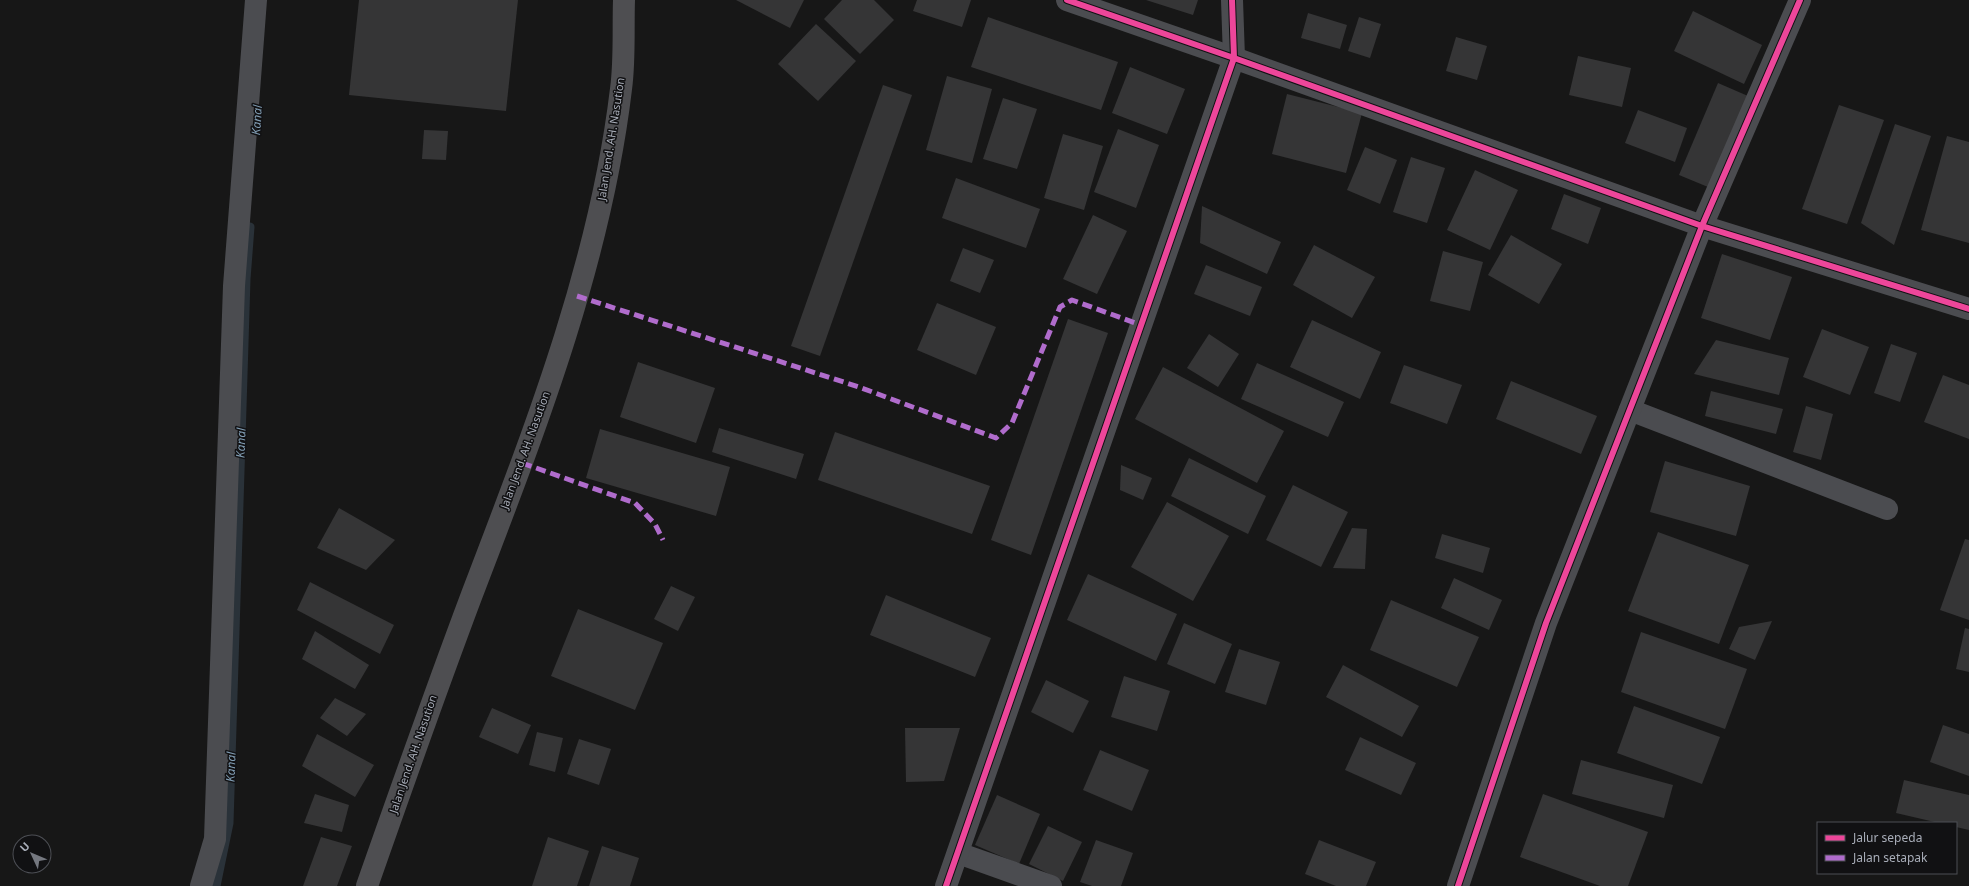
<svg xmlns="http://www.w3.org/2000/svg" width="1969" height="886" viewBox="0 0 1969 886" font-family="'Noto Sans',sans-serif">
<rect width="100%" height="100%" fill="#171717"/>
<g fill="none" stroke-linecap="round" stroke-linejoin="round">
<polyline stroke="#2a3239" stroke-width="9" points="216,886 229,823 246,279 250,227"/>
</g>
<g fill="#353536">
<polygon points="359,0 518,0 506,111 349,95"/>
<polygon points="736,0 804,0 790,28"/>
<polygon points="842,0 874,0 894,20 860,54 824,19"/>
<polygon points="917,0 971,0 962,27 913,11"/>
<polygon points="1146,0 1198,0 1193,15"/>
<polygon points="1693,11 1762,45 1744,84 1674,51"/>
<polygon points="1308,13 1347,25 1340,49 1301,38"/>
<polygon points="988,17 1118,62 1101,110 971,67"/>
<polygon points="1359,17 1381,24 1370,58 1348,51"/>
<polygon points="816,24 856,61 818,101 778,64"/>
<polygon points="1456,37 1487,46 1477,80 1446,71"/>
<polygon points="1578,56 1631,68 1622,107 1569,95"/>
<polygon points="1130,67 1185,89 1167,134 1112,113"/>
<polygon points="947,76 992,89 972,163 926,150"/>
<polygon points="1718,83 1748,96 1708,187 1679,175"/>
<polygon points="883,85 912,95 820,356 791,346"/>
<polygon points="1287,94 1362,113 1346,173 1272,154"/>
<polygon points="1003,98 1037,109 1017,169 983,159"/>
<polygon points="1839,105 1884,120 1847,224 1802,209"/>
<polygon points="1638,110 1687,128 1675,162 1625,143"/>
<polygon points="1895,124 1931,136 1894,245 1861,223"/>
<polygon points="1118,129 1159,145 1136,208 1094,192"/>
<polygon points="424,130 448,131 446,160 422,159"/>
<polygon points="1063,134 1103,146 1084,210 1044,198"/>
<polygon points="1947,136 1969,142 1969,243 1921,230"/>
<polygon points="1365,147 1397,160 1380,204 1347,190"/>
<polygon points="1411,157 1445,168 1427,223 1393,212"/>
<polygon points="1475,170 1518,190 1490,250 1447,230"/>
<polygon points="956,178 1040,209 1026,248 942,218"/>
<polygon points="1564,194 1601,208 1588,244 1551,229"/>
<polygon points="1202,206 1281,242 1267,274 1200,243"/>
<polygon points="1093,215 1127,231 1097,294 1063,279"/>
<polygon points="1511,235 1562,264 1539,304 1488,275"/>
<polygon points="1314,245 1375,277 1352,318 1293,285"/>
<polygon points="963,248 994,260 980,293 950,281"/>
<polygon points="1443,251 1483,262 1470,311 1430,301"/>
<polygon points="1722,254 1792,277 1770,340 1701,318"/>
<polygon points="1206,265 1262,287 1250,316 1194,294"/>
<polygon points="937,303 996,327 976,375 917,350"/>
<polygon points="1068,319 1108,333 1031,555 991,540"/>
<polygon points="1312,320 1381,352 1360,399 1290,367"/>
<polygon points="1822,329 1869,347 1850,395 1803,377"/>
<polygon points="1209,334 1239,354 1218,387 1187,368"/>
<polygon points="1716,340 1789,358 1779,395 1694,374"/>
<polygon points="1891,344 1917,353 1900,402 1874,393"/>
<polygon points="638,362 715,388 696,443 620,417"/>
<polygon points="1257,363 1344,402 1328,437 1241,399"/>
<polygon points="1404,365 1462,385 1447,424 1390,403"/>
<polygon points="1163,367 1284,431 1257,483 1135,419"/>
<polygon points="1943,375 1969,385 1969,439 1924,422"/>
<polygon points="1511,381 1597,416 1581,454 1496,419"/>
<polygon points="1711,391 1783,409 1776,434 1705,416"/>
<polygon points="1806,406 1833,414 1821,460 1793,452"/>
<polygon points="719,428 804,454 796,479 712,452"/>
<polygon points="600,429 730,467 716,516 586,478"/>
<polygon points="835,432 990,486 972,534 818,480"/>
<polygon points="1189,458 1266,496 1248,534 1171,496"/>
<polygon points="1665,461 1750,486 1736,536 1650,512"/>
<polygon points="1121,465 1152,478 1143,500 1120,490"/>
<polygon points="1293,485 1348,512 1321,567 1266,540"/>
<polygon points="1167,502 1229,536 1193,601 1131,567"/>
<polygon points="339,508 395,540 366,570 317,548"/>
<polygon points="1352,528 1367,529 1365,569 1333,568"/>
<polygon points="1658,532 1749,565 1719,644 1628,611"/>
<polygon points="1442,534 1490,548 1483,573 1435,558"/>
<polygon points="1965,539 1969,540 1969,620 1940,610"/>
<polygon points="1088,574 1177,614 1156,661 1067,620"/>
<polygon points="1454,578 1502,600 1489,630 1441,608"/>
<polygon points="310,582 394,625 380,654 297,610"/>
<polygon points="671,586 695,597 678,631 654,619"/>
<polygon points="886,595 991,638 975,677 870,635"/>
<polygon points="1391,600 1479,637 1457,687 1370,650"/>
<polygon points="578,609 663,643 635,710 551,676"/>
<polygon points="1772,621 1755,660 1729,649 1739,627"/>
<polygon points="1184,623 1232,644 1215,684 1167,664"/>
<polygon points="1965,628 1969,629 1969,672 1956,669"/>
<polygon points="315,631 369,665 355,689 302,659"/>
<polygon points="1641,632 1747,669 1725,729 1621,692"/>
<polygon points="1239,649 1280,662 1266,705 1225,692"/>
<polygon points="1343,665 1419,706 1402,737 1326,697"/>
<polygon points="1124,676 1170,691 1157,731 1111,717"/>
<polygon points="1046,680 1089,701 1073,733 1031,712"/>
<polygon points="335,698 366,714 347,736 320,718"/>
<polygon points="1634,706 1720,737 1702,784 1617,753"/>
<polygon points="492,708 531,725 518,754 479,737"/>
<polygon points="1943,725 1969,734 1969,776 1930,762"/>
<polygon points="905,728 960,728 944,781 906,782"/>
<polygon points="537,732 563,738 555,772 529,765"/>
<polygon points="317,734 374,765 355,797 302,766"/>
<polygon points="1360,737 1416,763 1401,795 1345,770"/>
<polygon points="579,739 611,749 599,785 567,774"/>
<polygon points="1100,750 1149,770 1132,811 1083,790"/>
<polygon points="1581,760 1673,785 1664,818 1572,794"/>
<polygon points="1904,780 1969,795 1969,830 1956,827 1956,823 1939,823 1896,813"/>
<polygon points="315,794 349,805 342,832 304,823"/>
<polygon points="1543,794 1648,832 1628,886 1600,886 1520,857"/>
<polygon points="997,795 1040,814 1019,864 975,845"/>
<polygon points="1048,826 1082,842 1063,881 1029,864"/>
<polygon points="321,837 352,846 337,886 303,886"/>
<polygon points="548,837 589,851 577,886 532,886"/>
<polygon points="1096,840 1133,853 1121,886 1092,886 1080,882"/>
<polygon points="1319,840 1376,862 1366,886 1336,886 1305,874"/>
<polygon points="602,846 639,858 630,886 589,886"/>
</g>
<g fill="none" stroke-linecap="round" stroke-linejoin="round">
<g stroke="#4b4c50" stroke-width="22">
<polyline points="1067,0 1234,58 1702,226 1969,309"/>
<polyline points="1630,410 1887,509"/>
<polyline points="958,853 1051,886"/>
<polyline points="201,886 215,839 234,286 256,0"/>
<polyline points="946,886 1234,58 1232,0"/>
<polyline points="1458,886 1546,623 1702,226 1800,0"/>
</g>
<path stroke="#4e4e51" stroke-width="22" d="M367,886C401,789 435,693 471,597C534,432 600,265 621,89C625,60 623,29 624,0"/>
<g stroke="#b06ccc" stroke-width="5" stroke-dasharray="10 5" stroke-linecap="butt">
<polyline points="577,296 859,387 996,438 1012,423 1060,307 1072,300 1141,325"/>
<polyline points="522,463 635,503 655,524 663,540"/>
</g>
<g stroke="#111113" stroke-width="8">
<g id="cycleway">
<polyline points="1067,0 1234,58 1702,226 1969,309"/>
<polyline points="946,886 1234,58 1232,0"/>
<polyline points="1458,886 1546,623 1702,226 1800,0"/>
</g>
</g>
<use href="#cycleway" stroke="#ed469a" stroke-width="6"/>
</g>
<g text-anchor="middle" stroke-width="3" stroke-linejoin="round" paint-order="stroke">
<g font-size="11" fill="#a8adb8" stroke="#111113">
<text transform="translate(611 139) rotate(-81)" y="4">Jalan Jend. AH. Nasution</text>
<text transform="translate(525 450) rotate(-70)" y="4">Jalan Jend. AH. Nasution</text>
<text transform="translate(413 754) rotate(-71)" y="4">Jalan Jend. AH. Nasution</text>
</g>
<g font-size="12" font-style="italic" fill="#809cb2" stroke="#111113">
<text transform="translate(257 120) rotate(-86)" y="4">Kanal</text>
<text transform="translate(241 443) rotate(-88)" y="4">Kanal</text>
<text transform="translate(231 767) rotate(-88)" y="4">Kanal</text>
</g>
</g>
<rect x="1817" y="822" width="140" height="52" fill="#111113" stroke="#4d4f55"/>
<rect x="1825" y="835" width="20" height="6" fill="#ed469a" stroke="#4d4f55"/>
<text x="1853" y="842" font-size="12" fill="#a8adb8">Jalur sepeda</text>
<rect x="1825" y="855" width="20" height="6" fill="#b06ccc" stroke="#4d4f55"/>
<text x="1853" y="862" font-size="12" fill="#a8adb8">Jalan setapak</text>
<g transform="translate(32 854) rotate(314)"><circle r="19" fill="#111113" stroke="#4d4f55"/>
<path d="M0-3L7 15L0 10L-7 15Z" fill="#757880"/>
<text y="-6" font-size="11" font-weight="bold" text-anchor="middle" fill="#a8adb8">U</text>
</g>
</svg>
